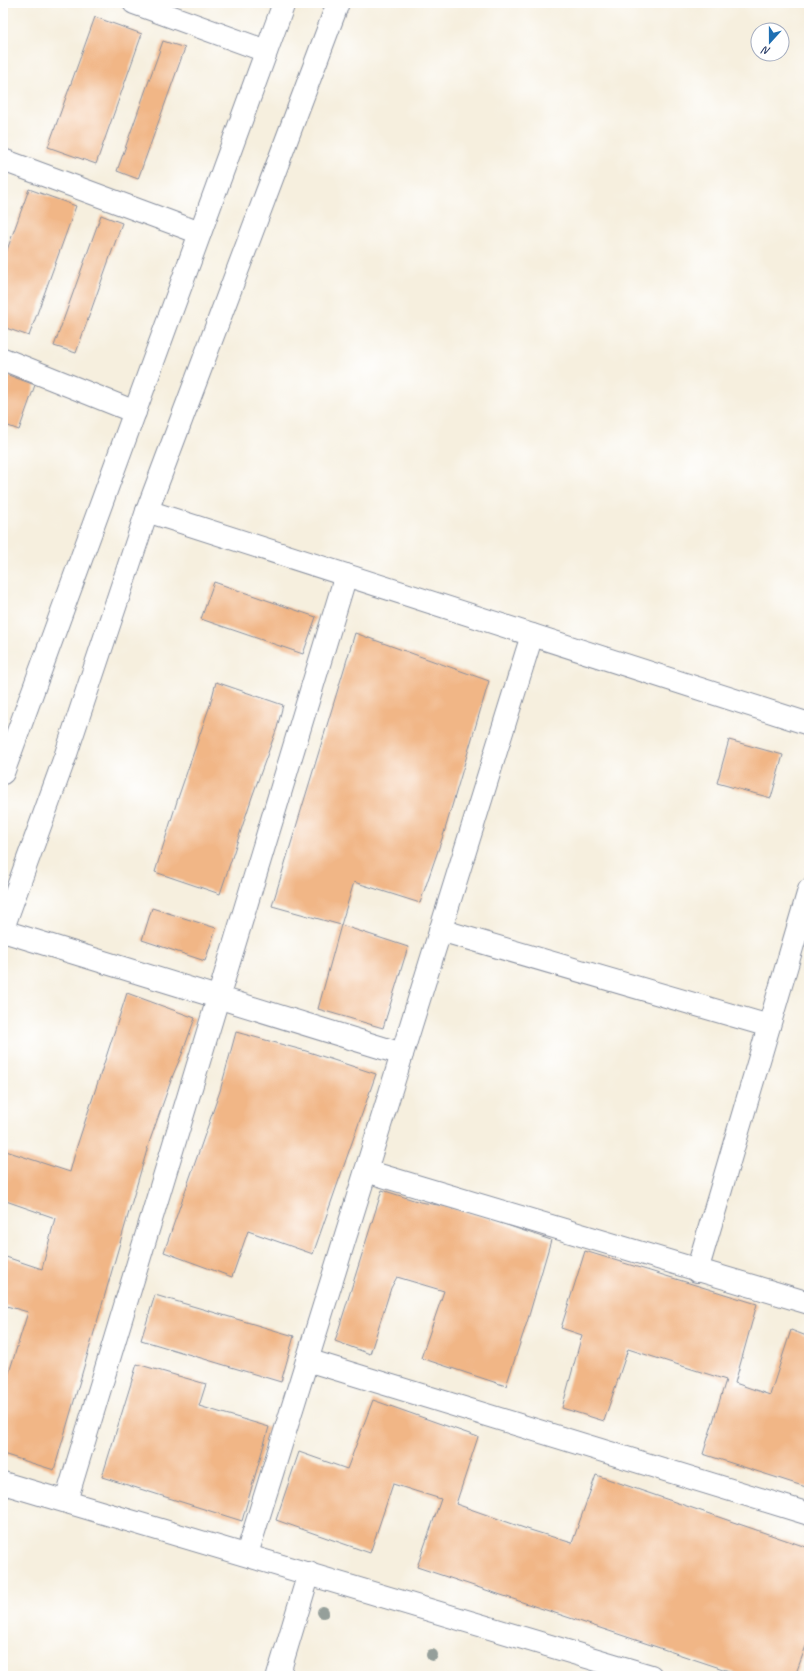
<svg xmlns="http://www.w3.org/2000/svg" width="812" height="1679" viewBox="0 0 812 1679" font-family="Caveat,sans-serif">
<rect width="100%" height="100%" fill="#fff"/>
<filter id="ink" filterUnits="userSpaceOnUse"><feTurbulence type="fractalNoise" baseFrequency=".025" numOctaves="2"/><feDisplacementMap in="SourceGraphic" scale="8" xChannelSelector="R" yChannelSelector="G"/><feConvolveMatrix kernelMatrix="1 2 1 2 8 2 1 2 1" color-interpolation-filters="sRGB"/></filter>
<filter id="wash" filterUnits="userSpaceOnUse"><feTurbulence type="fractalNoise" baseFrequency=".012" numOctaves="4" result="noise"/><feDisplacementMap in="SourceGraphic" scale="16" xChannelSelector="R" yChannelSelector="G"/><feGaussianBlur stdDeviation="0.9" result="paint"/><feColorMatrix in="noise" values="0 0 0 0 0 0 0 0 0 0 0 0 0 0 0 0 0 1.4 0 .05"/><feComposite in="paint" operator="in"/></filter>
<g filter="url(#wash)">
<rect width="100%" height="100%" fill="#f6efde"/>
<g id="blocks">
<g fill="#f1b686">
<polygon points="95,17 142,34 96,164 48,147"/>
<polygon points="163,41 185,48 138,179 117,171"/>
<polygon points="29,189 76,206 29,336 3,327 3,261"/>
<polygon points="101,215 122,223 76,353 54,346"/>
<polygon points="3,373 35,385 19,430 3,424"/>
<polygon points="214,582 316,617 303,654 201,619"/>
<polygon points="355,633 489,681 444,833 420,903 354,882 341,925 272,906"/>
<polygon points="216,682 283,705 277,728 252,797 220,894 155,872 178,798 210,705"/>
<polygon points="729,740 783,755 771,798 717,783"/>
<polygon points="152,908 216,928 205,961 142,940"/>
<polygon points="341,925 408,947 383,1028 318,1009"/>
<polygon points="127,993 195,1018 182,1054 173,1075 149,1143 54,1470 3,1454 3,1378 7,1379 28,1312 3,1305 3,1256 42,1269 55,1218 3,1200 3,1150 70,1172 77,1146"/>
<polygon points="236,1032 306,1051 376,1074 313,1254 248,1231 232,1277 164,1252 220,1091"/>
<polygon points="382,1190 420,1202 444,1206 489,1219 551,1240 528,1319 506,1386 421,1358 444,1291 397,1277 391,1288 370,1354 335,1341"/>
<polygon points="585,1251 757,1304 735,1383 770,1395 791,1330 809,1337 809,1488 703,1454 726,1380 714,1376 628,1349 604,1421 562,1408 582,1335 561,1328"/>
<polygon points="155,1295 294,1336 281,1382 141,1340"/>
<polygon points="137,1364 206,1384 199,1406 269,1427 242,1521 102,1477"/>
<polygon points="373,1400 478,1437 456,1504 527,1529 572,1543 596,1475 809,1548 809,1647 806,1646 795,1676 744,1676 417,1567 441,1499 415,1491 393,1484 370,1553 276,1520 299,1452 347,1469"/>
</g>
</g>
</g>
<g filter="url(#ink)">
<use href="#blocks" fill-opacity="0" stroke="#888f9e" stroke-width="1"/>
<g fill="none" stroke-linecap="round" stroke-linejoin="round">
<g stroke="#888f9e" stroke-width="24">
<g id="minor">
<polyline points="134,3 266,51"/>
<polyline points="3,160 200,233"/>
<polyline points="3,359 135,412"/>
<polyline points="147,511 809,724"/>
<polyline points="3,773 284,3"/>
<polyline points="3,928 65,757 147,511 338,3"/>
<polyline points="440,930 769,1026"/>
<polyline points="3,931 402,1054"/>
<polyline points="366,1171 809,1303"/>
<polyline points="697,1271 809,890"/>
<polyline points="307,1360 809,1514"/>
<polyline points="3,1483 651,1676"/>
<polyline points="66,1501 346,575"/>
<polyline points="247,1554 532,635"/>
<polyline points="278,1676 309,1573"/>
</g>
</g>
<use href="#minor" stroke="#fff" stroke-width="22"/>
</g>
<g fill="#959f9a">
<circle cx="323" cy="1612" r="6"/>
<circle cx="432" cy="1655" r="6"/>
</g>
</g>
<rect width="812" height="1679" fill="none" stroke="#fff" stroke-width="16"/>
<g transform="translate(770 42) rotate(201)"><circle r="19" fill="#ffffff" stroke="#a4acbf"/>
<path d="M0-3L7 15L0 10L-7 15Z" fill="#1f6fb2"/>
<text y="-6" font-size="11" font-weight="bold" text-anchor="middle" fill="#1b2f5e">N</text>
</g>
</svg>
